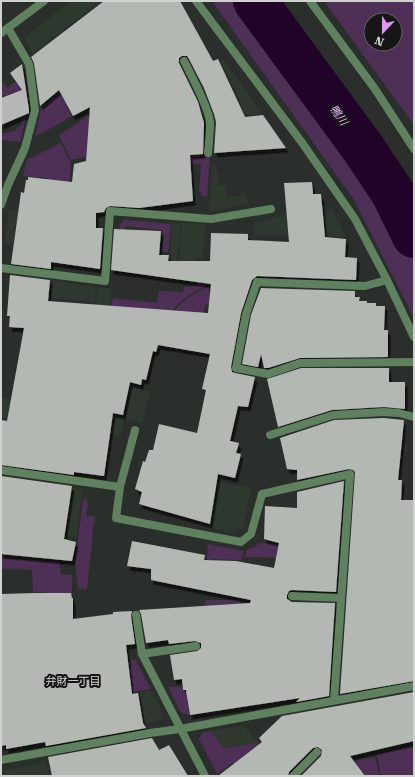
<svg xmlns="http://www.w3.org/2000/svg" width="415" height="777" viewBox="0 0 415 777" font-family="'Roboto Serif','Noto Sans JP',serif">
<defs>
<filter id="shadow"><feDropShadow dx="2.5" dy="4.5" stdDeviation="0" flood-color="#0009"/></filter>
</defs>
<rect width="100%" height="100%" fill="#2b2f2b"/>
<g fill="#2f382f">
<polygon points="71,1 101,1 69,26 63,19 68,26 32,54 25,37"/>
<polygon points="224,60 262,113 242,115 240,101 221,62"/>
<polygon points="216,166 219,186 225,185 226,197 246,195 248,204 209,211 212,167"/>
<polygon points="9,209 54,215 37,224 16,222 13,243 5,242"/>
<polygon points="333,211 346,237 254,235 255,223 283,215"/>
<polygon points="172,223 181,224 177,261 170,260"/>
<polygon points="182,223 206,224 203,259 195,258 194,266 179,265"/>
<polygon points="53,280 96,288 95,302 52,298"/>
<polygon points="97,287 111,289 110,306 94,338"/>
<polygon points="132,388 150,392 142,423 125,419"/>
<polygon points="1,398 124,418 121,436 1,417"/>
<polygon points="194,476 251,488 243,528 232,533 209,528 217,493 207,491"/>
<polygon points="73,488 83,490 76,537 26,530 28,517 68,523"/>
<polygon points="152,691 163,714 162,720 145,723 140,692"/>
<polygon points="244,726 258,743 224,749 211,731"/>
<polygon points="46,763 49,776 2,776 5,770"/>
</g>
<g fill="#4e2f56" fill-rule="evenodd">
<polygon points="212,1 248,1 385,191 414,254 414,318 354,200"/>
<path d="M324,1H414V125ZM371,20H395V44H371Z"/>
<polygon points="106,54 71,101 65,105 72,116 35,137 41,108"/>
<path d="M24,75C30,97 26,120 20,142L1,140V134L17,130L16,128L22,125L21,118L23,117L14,92L1,97V81L7,88Z"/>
<polygon points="91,114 90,129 88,129 87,148 117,151 71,160 59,135"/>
<polygon points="61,143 71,163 68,199 48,181 48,178 23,176 27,160"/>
<polygon points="169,154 210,156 207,197 201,196 202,193 199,192 201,164 181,163"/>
<polygon points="124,220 171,224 168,252 162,252 164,233 162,233 162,230 125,226 124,234 119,233 120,224"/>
<path d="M199,273L206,274V286C190,294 178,301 169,316L111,310L113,298L157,303L159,291L183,292L184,287L197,286Z"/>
<path d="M208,287L212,306L206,304L202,317L173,313C184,298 192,295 208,287Z"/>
<polygon points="83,499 87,500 88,503 86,516 94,516 96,521 94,521 87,589 78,589 75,565"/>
<polygon points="259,543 283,544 281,558 244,557 248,549 256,546"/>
<polygon points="208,544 244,551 241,560 212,559 211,564 206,565"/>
<polygon points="1,558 59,562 61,574 72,575 72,595 47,597 46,592 33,592 32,570 1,569"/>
<polygon points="205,600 240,600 243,625 196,619 195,606 205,605"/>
<polygon points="135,659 151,689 133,692 129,668 132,667 131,660"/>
<polygon points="168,687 182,687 183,692 187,692 189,715 182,713 180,711"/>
<polygon points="211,731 224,749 258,743 263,750 236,765 234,762 217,774 199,739 202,733"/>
<polygon points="414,747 414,776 381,776 377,755"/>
<polygon points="375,757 380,776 366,776 363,772 358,776 354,761"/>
</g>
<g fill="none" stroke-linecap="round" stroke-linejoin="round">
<polyline stroke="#210329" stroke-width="44" points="255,1 363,148 393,193 414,236"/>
</g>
<g fill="#b3b8b3" filter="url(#shadow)">
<polygon points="104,1 180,1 213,61 218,59 245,117 263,115 286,148 214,153 216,122 214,114 204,88 189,59 187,56 182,56 179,58 179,63 198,102 204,123 203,154 190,155 193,201 139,208 110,206 106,208 104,212 96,213 96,228 103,228 100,269 51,262 51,269 11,264 21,192 24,193 26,180 28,180 28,177 72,182 74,164 86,161 90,107 73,116 59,90 40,106 34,63 31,57"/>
<polygon points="22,64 29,110 29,113 1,125 1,98 22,90 10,73"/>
<polygon points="312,182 313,194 321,194 325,237 346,239 345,257 357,258 356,280 257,276 252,280 241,313 231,367 232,372 235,373 255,377 248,407 238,406 230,441 239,443 236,453 241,454 235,478 218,474 210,524 139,504 142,492 135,489 143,461 145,462 149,450 153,450 159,424 197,433 206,390 202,389 210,354 158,345 156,352 153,351 146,380 142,379 141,385 130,382 123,415 113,413 104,476 74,472 74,475 1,465 1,420 7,421 24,328 9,327 10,316 7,316 10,275 50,280 48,301 208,313 211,284 111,270 114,229 161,231 159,255 169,255 168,261 210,261 211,233 248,234 248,240 289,242 284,183"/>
<polygon points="261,288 355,291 355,297 360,297 359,301 367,301 367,303 376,303 376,306 385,306 384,330 388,330 388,357 300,358 268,368 264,368 261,354 258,367 242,364 251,315"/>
<polygon points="301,368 389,368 389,382 405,382 405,409 384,407 332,410 278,427 267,379"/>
<polygon points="384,418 404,420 398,480 402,480 401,500 414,500 414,681 340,694 355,472 353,470 349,469 297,480 297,470 287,469 280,438 334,420"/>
<polygon points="1,476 72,486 64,539 76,542 72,561 1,554"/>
<polygon points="344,481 336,592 292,590 289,591 287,595 287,599 292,602 335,603 329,696 296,702 300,698 190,715 186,690 183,690 182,679 174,680 170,655 197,651 201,648 201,643 195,641 169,644 168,640 146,643 141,614 139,610 250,603 251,600 151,580 151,569 127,566 132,541 205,555 204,560 236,561 274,568 279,543 264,539 265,506 297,508 297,492"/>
<polygon points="35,593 71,593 72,598 73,598 73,619 113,614 113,612 132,611 131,616 135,644 126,645 132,694 138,693 143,723 146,728 46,746 45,742 6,749 6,745 1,746 1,594"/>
<polygon points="414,692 414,741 350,756 365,776 301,776 321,756 322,750 318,747 313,748 289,772 288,776 218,776 262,742 259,738 282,716"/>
<polygon points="152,738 159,750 169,745 188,776 52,776 48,757"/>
</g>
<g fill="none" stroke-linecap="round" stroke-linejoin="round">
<g stroke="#5f8160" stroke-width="8">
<path d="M184,61C191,75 208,106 210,122C210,132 209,143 208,153"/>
<polyline points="1,205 8,185 25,148 35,110 29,64 8,28"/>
<polyline points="1,268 105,281 110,211 211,219 271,209"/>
<polyline points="135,430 120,487 116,518 241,542 251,534 262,494 350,474 334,700"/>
<polyline points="270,435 333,415 384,412 399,413 414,417"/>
<polyline points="1,470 120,487"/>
<polyline points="292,596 341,598"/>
</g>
<g stroke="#5f8160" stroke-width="8">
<polyline points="196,1 303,144 355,219 387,280 414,337"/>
<polyline points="310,1 375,89 414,149"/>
<polyline points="387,280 365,286 257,282 246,314 236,368 268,374 300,363 414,362"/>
<polyline points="136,615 142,654 205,776"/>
<polyline points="142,654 196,646"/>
<polyline points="1,760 150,733 180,729 414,686"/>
<polyline points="293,776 317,752"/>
</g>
<polyline stroke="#5f8160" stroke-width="8" points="1,33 44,1"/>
</g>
<g text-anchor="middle" stroke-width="4" stroke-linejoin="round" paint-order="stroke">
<g font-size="11" font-style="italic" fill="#e9b3f8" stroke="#151615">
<text transform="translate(339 115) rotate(54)" y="4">鴨川</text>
</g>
<g font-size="11" fill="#d7dcd7" stroke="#151615">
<text x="73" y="685">弁財一丁目</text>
</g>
</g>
<rect width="415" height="777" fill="none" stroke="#cfd2cf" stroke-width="4"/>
<g transform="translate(383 32) rotate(202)"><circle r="19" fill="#151615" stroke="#5f615f"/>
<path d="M0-3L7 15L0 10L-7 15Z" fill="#de98f2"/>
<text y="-6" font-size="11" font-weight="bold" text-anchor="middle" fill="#cfd2cf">N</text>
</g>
</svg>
